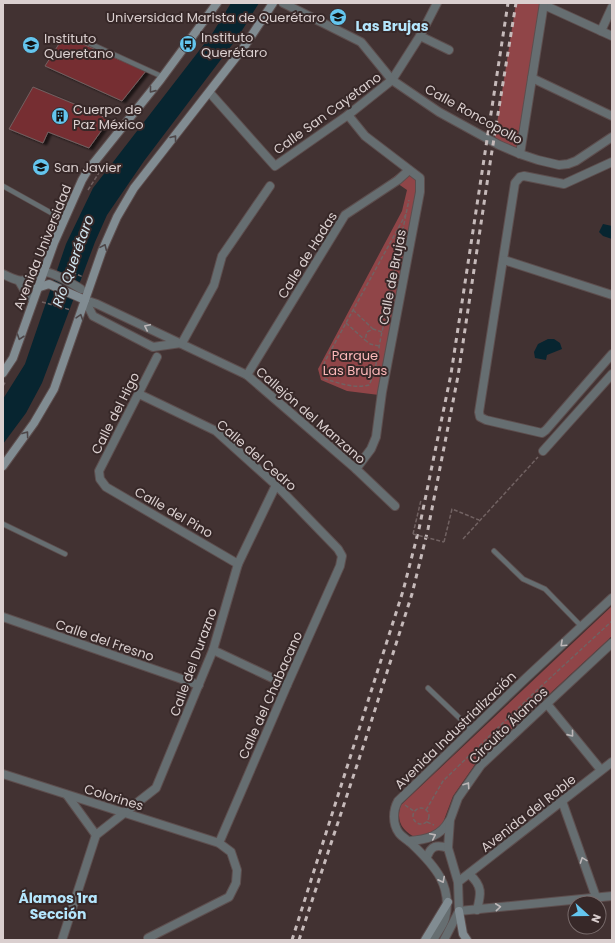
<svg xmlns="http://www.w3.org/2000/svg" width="615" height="943" viewBox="0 0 615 943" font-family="Poppins,sans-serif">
<defs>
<filter id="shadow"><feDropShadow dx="3.5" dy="2" stdDeviation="1" flood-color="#0009"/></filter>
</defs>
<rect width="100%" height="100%" fill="#423232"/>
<g fill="#904548">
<polygon points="516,3 544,3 520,154 499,145 495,136"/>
<polygon points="404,169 419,178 379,395 347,391 321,380 318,369 402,211 407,190 391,179"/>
<path d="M612,606V636L478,760L453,796L444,820L443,828L417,838C403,832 395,821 401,805Z"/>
</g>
<g fill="#072530">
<polygon points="231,3 259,3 238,37 144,161 107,215 95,242 42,383 26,413 3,444 3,399 25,364 66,244 93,188 212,34"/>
<polygon points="603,224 612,226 612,239 603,236 599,232"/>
<polygon points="548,339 554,339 560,343 562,349 547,355 546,360 535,358 534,352 538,344"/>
</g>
<g fill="#762d32" stroke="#726060" filter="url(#shadow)">
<polygon points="64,36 146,71 122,101 45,66"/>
<polygon points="33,87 96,113 109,120 89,148 48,132 43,143 9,129"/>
</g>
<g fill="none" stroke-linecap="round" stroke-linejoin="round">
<g stroke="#5d4e4e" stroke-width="6">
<g id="service">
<polyline points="80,39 163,77"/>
<polyline points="3,186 64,220"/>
<polyline points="3,524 65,554"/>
<polyline points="494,551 523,579 545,589 582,627"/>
<polyline points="428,688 472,730"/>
</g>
</g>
<g stroke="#5d4e4e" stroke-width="10">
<g id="minor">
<polyline points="544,5 612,36"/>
<polyline points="601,31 612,7"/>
<polyline points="420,36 449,50"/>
<polyline points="532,78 612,116"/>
<polyline points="210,93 275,166 348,115 392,80 420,36 437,3"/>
<polyline points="348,115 365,136 420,178 420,192 382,392 376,437 371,449 356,469"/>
<polyline points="520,154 544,3"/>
<polyline points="612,162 564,184 524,176 520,177 515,183 479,412 480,417 486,420 542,433 546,430 612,354"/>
<polyline points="504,260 612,295"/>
<polyline points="85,300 97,304 247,375 356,469 395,506"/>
<polyline points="85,300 93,316 153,347 181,343"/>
<polyline points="182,343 214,285 222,256 270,186"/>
<polyline points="157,357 99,471 100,479 106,487 238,564"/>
<polyline points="247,375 345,215 398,180 409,170"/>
<polyline points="139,394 216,431 276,485 338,549 342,556 340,566 287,685 219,843"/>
<polyline points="543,451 612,374"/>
<polyline points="3,617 199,685"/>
<polyline points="213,650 287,685"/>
<polyline points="547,704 601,770"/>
<polyline points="3,774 219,843 231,852 237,870 236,883 229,897 148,938"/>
<polyline points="67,795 96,835"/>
<polyline points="562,801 596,897"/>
<path d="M469,874C483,886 481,894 477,910"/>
<polyline points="458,882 612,762"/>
<polyline points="459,911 612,896"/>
<polyline points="62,940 96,835 156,788 213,650 238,564 276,485"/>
</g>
</g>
<g stroke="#5d4e4e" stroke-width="10">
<g id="tertiary">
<polyline points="283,3 361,42 392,80 439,112 499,145 520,154 538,160 559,165 568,164 576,161 612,137"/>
<path d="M3,274C13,279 22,284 32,277C36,275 39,271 44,272C54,272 72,284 81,289"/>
<polyline points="19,281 26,293 33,300"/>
<path d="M409,841C426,840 441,836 449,821"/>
<path d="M427,857C431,846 436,844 448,848"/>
<path d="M433,940C437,933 443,926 445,919C453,886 435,866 413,845C409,841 402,837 399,833C392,823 393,810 398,801L526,678L612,598"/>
<polyline points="444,940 459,911 458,882 448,848 450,820 458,798 481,765 612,643"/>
</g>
</g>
<g stroke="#5d4e4e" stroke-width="10">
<g id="secondary">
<polyline points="37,288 49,284 85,300"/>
<polyline points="3,373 13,358 54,243 82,180 88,170 161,79 217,3"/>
<polyline points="3,466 34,423 54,389 102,251 117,217 134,188 244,47 273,3"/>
<polyline points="459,911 463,934 467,940"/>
<polyline points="425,940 448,902"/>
</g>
</g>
<g stroke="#716262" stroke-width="1.5" stroke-dasharray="4 2" stroke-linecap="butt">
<polyline points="88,190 102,168"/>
<path d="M406,214L325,361L322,372L325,379C339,383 355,389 369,385C377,370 378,349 382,332L406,214L409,200"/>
<polyline points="67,270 83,277"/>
<polyline points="42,302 71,310"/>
<polyline points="353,310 373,329"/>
<polyline points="346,323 365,340"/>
<polyline points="379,346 370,344 365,340 367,332 373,329 382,332"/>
<polyline points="3,386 6,381"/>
<polyline points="413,534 421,500"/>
<polyline points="463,539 538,457"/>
<polyline points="444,542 452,509 479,520"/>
<polyline points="405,805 415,812"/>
<circle cx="421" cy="816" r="8"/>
<polyline points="426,810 443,781 536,691 612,621"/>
<polyline points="427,822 434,825"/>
</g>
<use href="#service" stroke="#666e71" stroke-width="4.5"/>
<use href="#minor" stroke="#666e71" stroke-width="8"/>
<use href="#tertiary" stroke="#666e71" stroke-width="8"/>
<use href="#secondary" stroke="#818c92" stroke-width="8"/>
<g stroke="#c6baba" stroke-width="3" stroke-dasharray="5 5" stroke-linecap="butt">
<polyline points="292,940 403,591 419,529 451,374 508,3"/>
<polyline points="299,940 365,741 412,594 428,529 458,376 491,157 516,3"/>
</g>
<polyline stroke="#716262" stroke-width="1.5" stroke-dasharray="4 2" stroke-linecap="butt" points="413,534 444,542"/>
</g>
<defs><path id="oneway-chevron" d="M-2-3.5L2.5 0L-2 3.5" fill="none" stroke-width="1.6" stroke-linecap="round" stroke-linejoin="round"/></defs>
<g stroke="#4d4648">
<use href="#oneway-chevron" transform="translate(152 90) rotate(129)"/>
<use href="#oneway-chevron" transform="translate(174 138) rotate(-52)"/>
<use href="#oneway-chevron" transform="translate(104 247) rotate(-66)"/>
<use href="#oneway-chevron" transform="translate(80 317) rotate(-72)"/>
<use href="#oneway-chevron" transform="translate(20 337) rotate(109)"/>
<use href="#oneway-chevron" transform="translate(26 434) rotate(-54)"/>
</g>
<g stroke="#bdb7b8">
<use href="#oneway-chevron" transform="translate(147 327) rotate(-155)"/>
<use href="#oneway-chevron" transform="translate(563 644) rotate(137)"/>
<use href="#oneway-chevron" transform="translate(571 734) rotate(51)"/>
<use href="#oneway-chevron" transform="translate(467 785) rotate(-56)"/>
<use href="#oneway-chevron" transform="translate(433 836) rotate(-26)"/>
<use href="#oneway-chevron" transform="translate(583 860) rotate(-110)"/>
<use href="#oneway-chevron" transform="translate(442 880) rotate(63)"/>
<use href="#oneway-chevron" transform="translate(498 907) rotate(-6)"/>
</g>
<defs>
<g id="university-disc" transform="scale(0.9)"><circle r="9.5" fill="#64c5ee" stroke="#372828"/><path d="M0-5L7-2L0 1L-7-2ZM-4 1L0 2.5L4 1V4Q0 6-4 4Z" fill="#111"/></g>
<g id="bus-disc" transform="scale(0.9)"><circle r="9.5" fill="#64c5ee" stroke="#372828"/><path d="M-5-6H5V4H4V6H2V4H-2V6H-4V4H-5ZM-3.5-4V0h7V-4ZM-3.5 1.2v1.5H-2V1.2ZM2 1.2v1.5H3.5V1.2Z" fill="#111"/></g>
<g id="school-disc" transform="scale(0.9)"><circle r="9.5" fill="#64c5ee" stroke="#372828"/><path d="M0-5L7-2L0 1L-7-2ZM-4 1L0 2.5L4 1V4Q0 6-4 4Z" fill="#111"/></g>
<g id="building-disc" transform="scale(0.9)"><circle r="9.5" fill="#64c5ee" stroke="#372828"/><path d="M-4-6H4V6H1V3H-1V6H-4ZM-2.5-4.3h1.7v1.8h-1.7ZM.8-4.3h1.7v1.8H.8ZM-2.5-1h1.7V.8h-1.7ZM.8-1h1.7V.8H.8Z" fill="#111"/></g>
</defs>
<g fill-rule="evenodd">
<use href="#university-disc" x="338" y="17"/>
<use href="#bus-disc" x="188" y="44"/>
<use href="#school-disc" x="31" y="45"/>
<use href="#building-disc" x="60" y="116"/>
<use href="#school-disc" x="41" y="167"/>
</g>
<g text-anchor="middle" stroke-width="4" stroke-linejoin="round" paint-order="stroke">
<g font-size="13" fill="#dacfcf" stroke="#372828" text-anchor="start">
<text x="325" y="22" text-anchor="end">Universidad Marista de Querétaro</text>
<text x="201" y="42">Instituto<tspan x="201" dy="15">Querétaro</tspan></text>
<text x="44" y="43">Instituto<tspan x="44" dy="15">Queretano</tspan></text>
<text x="73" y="114">Cuerpo de<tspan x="73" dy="15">Paz México</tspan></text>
<text x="54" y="172">San Javier</text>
</g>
<g font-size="13" fill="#dacfcf" stroke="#372828">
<text transform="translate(327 113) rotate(-36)" y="5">Calle San Cayetano</text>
<text transform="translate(474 114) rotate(29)" y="5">Calle Roncopollo</text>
<text transform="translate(42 247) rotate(-68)" y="5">Avenida Universidad</text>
<text transform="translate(307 255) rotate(-58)" y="5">Calle de Hadas</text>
<text transform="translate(392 277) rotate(-79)" y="5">Calle de Brujas</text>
<text transform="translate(115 413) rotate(-63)" y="5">Calle del Higo</text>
<text transform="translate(311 415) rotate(41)" y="5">Callejón del Manzano</text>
<text transform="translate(257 455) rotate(41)" y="5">Calle del Cedro</text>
<text transform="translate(174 512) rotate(30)" y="5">Calle del Pino</text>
<text transform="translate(105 640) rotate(19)" y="5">Calle del Fresno</text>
<text transform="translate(193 662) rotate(-70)" y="5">Calle del Durazno</text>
<text transform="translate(270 695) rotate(-66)" y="5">Calle del Chabacano</text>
<text transform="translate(508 725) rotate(-44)" y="5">Circuito Álamos</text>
<text transform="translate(455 730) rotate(-44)" y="5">Avenida Industrialización</text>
<text transform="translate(114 797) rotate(17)" y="5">Colorines</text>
<text transform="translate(528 813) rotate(-38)" y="5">Avenida del Roble</text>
</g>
<g font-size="13" fill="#fcb8b9" stroke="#372828">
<text x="355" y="360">Parque<tspan x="355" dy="15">Las Brujas</tspan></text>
</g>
<g font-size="14" font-weight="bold" fill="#b4e6fd" stroke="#372828">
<text x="392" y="31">Las Brujas</text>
<text x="58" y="903">Álamos 1ra<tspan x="58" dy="16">Sección</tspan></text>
</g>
<g font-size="14" font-style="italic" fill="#d2e7f1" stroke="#372828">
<text transform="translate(73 261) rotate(-70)" y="5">Río Querétaro</text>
</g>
</g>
<rect width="615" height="943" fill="none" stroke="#dacfcf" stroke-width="8"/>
<g transform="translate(587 915) rotate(111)"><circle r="19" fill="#372828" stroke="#786b6b"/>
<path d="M0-3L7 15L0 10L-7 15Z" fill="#64c5ee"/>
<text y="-6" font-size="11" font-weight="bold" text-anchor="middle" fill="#dacfcf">N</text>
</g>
</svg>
